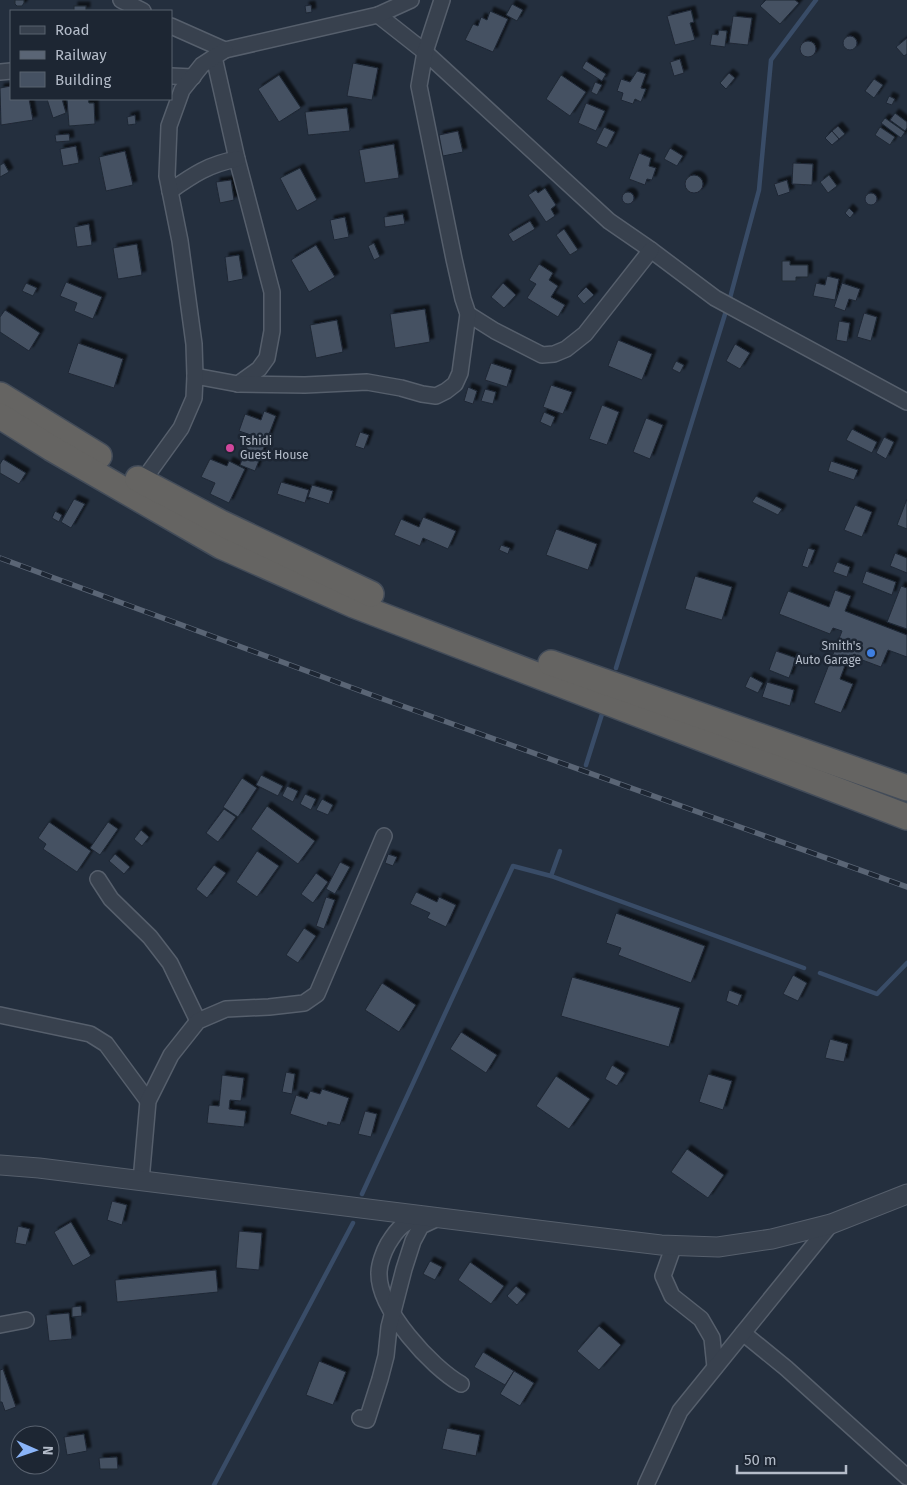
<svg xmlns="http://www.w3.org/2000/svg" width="907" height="1485" viewBox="0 0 907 1485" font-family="'Fira Sans',sans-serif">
<defs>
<filter id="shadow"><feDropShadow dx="4" dy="-4" stdDeviation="1" flood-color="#0009"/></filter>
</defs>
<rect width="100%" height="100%" fill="#242f3e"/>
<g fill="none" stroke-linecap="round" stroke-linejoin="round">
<g stroke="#394c67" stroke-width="4.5">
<polyline points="730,298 759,190 771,60 816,0"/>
<polyline points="616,668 726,311"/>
<polyline points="586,765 602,714"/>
<polyline points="551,876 560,851"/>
<polyline points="820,973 877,994 907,963"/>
<polyline points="362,1194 513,866 551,876 804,968"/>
<polyline points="214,1485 353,1223"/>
</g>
</g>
<g fill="#455162" stroke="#1f2835" filter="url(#shadow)">
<polygon points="15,0 24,0 24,3 22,6 17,6 15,4"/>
<polygon points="766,0 795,0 799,3 780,24 760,6"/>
<polygon points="512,4 523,10 517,21 506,15"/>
<polygon points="311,5 312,12 306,13 305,6"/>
<rect x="74" y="6" width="12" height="5"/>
<polygon points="691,10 694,22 690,23 695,40 675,45 667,16"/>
<polygon points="490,11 508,19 493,52 465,40 473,24 478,26 481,17 487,20"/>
<polygon points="733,16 752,18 748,45 729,43"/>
<polygon points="719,30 727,31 725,47 710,45 712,34 718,35"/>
<circle cx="850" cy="43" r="7"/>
<polygon points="907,38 907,54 904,56 896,47"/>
<circle cx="808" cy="49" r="8"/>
<polygon points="680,59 684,73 674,76 670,62"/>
<polygon points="586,61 606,74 602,81 582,68"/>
<polygon points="353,63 378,68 372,100 347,96"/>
<polygon points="637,71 646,74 641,88 646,89 641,102 635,99 633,104 621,100 623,93 617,91 621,79 630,82"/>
<polygon points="729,73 735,78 726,89 720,83"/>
<polygon points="279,75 301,108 279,122 258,89"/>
<polygon points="561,75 586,92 570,116 546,99"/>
<polygon points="874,79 883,85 874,98 865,91"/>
<polygon points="595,82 602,85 597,95 591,92"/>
<polygon points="11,86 11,99 29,99 33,120 1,125 0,88"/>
<polygon points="889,96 895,99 892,105 886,103"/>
<polygon points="47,99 62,99 66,113 53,118"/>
<polygon points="67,99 88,99 89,103 94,103 95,124 69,126"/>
<polygon points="586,103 605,111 596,131 578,123"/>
<polygon points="347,108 350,131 308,135 305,112"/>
<polygon points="895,113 907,122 907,128 905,131 890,120"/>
<polygon points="135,115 136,124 128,125 127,117"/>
<polygon points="885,118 905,132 901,138 881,123"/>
<polygon points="838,126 845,134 839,139 832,131"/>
<polygon points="604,127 615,132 607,148 596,143"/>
<polygon points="880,127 895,137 890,145 875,135"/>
<polygon points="458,131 463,152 443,156 439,135"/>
<polygon points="832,131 839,139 832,145 825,138"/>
<polygon points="69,134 70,141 56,142 55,135"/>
<polygon points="394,144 399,178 365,183 359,150"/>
<polygon points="76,146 79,163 63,166 60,149"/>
<polygon points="670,148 683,156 677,166 664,159"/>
<polygon points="125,151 133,185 106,191 99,157"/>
<polygon points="639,153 651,158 649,166 656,168 652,180 647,179 645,185 629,179"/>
<polygon points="4,163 9,172 0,177 0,165"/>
<polygon points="793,163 813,164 812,185 792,184"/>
<polygon points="300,168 317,200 297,211 280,178"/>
<circle cx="694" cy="184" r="9"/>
<polygon points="829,175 837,186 828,193 820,182"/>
<polygon points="231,180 234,200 220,203 216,182"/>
<polygon points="787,180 790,192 778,196 774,184"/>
<polygon points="545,188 556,205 551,209 555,216 546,222 528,195 536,190 538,193"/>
<circle cx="628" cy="198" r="6"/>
<circle cx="871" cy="199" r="6"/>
<polygon points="849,208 854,213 850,218 845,213"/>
<polygon points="403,214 405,224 385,227 384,217"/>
<polygon points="345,217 349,237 334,240 330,220"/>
<polygon points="530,221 535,229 513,242 508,234"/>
<polygon points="89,224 92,245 77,247 74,227"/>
<polygon points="564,229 578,250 570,255 556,235"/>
<polygon points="374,243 380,257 374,260 368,246"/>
<polygon points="137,244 142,275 118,279 113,248"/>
<polygon points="316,245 335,277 309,292 291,260"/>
<polygon points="239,255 243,279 228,282 225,257"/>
<polygon points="782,261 790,261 790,265 808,265 808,277 796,277 796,281 782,281"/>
<polygon points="539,264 553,273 549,280 558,286 551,297 565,305 558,317 527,298 536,284 529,280"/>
<polygon points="827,276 839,279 835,300 813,296 816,283 825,285"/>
<polygon points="66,282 102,297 93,319 74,311 77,303 60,296"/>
<polygon points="26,283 37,288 33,296 22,291"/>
<polygon points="503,283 516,295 504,308 491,297"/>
<polygon points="842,283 860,289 856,301 849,299 845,311 834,307"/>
<polygon points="586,287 594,295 584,304 577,296"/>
<polygon points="425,309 430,342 395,348 390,314"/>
<polygon points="5,310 40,333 29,351 0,332 0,317"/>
<polygon points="864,313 877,317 871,341 857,337"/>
<polygon points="337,320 343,352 316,358 310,325"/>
<polygon points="839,321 850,323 847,342 836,340"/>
<polygon points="618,340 652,354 642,380 608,366"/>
<polygon points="78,343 123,359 114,388 68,373"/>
<polygon points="735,344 750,353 740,369 726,361"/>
<polygon points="676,361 684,365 680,373 672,369"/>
<polygon points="491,363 512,370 507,387 485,380"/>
<polygon points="551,385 572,392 563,414 543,407"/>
<polygon points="468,387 477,391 473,404 464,401"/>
<polygon points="485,389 496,392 493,404 481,401"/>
<polygon points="602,405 619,412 607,445 589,439"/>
<polygon points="264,411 276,416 255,471 240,465 251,435 239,431 245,414 261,420"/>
<polygon points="544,412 555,417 551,427 540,422"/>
<polygon points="646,418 663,425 650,459 633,452"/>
<polygon points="852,429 877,442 872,453 846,440"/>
<polygon points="360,432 369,435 364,449 355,446"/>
<polygon points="884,437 894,442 886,459 876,453"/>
<polygon points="3,459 26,473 19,484 0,473 0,464"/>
<polygon points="210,459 227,466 229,461 245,469 229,503 210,494 215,483 201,477"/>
<polygon points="831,461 858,470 854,480 828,471"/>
<polygon points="281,482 309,490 305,503 277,494"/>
<polygon points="312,485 333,491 329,504 308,497"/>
<polygon points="756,496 782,509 778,515 752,502"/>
<polygon points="74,499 85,504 71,528 61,522"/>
<polygon points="907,499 907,529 897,525"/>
<polygon points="855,505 872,512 862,537 844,530"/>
<polygon points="55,511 62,515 59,522 52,518"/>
<polygon points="423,517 456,531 448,549 423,538 420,546 394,535 401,519 419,527"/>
<polygon points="556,529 597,544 588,570 546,555"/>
<polygon points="501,545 510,548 508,554 499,550"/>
<polygon points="808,548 815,550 808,568 802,566"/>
<polygon points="895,553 907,558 907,573 890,566"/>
<polygon points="837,562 850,567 847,577 833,572"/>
<polygon points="866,571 896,582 892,595 862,583"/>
<polygon points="695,576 732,587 722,620 685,609"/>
<polygon points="901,586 907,588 907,629 887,622"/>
<polygon points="835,590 851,596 845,611 907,635 907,657 888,650 881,667 849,655 840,679 853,684 841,713 814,703 842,631 833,628 830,634 779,614 788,591 829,607"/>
<polygon points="776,651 796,658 789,678 769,670"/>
<polygon points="750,676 763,683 758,693 745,687"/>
<polygon points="767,682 794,690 790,706 762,697"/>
<polygon points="261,775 283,786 278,796 256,785"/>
<polygon points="242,778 257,788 238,817 223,807"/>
<polygon points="287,786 298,791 293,802 282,796"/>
<polygon points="305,794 316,799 311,810 300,804"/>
<polygon points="322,799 333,805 328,815 316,810"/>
<polygon points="267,806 315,841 298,864 251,829"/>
<polygon points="224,809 236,817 218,842 206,833"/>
<polygon points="49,822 91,851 77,872 43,849 46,844 38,838"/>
<polygon points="108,822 118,829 100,855 90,848"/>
<polygon points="141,830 149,837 142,846 134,839"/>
<polygon points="257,851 279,866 257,897 236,882"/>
<polygon points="115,854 130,867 124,874 109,861"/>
<polygon points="388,854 397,857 393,866 385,863"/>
<polygon points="340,862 350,867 335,894 326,889"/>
<polygon points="214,865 226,873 207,898 196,889"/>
<polygon points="316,873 328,882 313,903 301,894"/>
<polygon points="416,892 437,902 439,897 456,905 446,927 427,918 430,913 410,904"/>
<polygon points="326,897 335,900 324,929 316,926"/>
<polygon points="616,913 705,946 691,983 618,955 621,948 606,943"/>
<polygon points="304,928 316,936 298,963 286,955"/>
<polygon points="793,975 807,983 798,1001 783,994"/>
<polygon points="572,977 680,1008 669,1047 561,1016"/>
<polygon points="382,983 416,1005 399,1032 365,1010"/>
<polygon points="729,990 742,995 738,1006 726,1001"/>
<polygon points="461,1032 497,1055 486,1073 450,1049"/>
<polygon points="830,1039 848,1044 844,1062 825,1058"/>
<polygon points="612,1065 625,1073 617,1086 605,1079"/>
<polygon points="286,1072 295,1074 292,1094 282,1092"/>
<polygon points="708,1074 732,1081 723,1110 699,1102"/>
<polygon points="222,1075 244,1078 241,1101 230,1100 229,1109 246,1111 244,1127 207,1123 209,1105 219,1106"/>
<polygon points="556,1076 590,1099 569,1129 536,1106"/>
<polygon points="322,1089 349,1098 340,1125 328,1122 327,1126 290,1114 296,1095 307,1099 310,1091 320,1094"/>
<polygon points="365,1111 377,1114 371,1137 358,1134"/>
<polygon points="687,1149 724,1175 708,1198 671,1172"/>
<polygon points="112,1201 127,1205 122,1225 107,1220"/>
<polygon points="71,1222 91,1256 73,1266 54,1232"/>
<polygon points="18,1226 30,1229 26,1245 15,1243"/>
<polygon points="239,1231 262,1233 259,1270 236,1268"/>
<polygon points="430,1261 442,1267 435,1280 423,1274"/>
<polygon points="470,1262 504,1286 491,1304 458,1280"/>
<polygon points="216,1270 218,1292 117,1302 115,1280"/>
<polygon points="516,1286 526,1294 517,1305 507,1296"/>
<polygon points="81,1306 82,1316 72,1317 72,1307"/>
<polygon points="69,1313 72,1339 49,1341 46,1315"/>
<polygon points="599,1326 621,1345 599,1370 577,1351"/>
<polygon points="483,1352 514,1371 505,1385 474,1367"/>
<polygon points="319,1361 346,1372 333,1405 306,1395"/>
<polygon points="3,1369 16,1407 5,1411 2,1402 0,1402 0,1370"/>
<polygon points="514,1371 534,1383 520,1406 500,1394"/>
<polygon points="447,1428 480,1435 476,1456 442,1449"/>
<polygon points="84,1434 87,1451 67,1455 64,1437"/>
<polygon points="117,1457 118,1469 100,1469 99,1458"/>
</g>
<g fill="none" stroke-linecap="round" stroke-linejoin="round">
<g stroke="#565f6c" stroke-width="18">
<g id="minor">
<polyline points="121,0 143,11"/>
<polyline points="378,15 425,52 609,221 651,250 715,298 907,402"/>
<polyline points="171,26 225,50 378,15 411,0"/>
<polyline points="214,57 237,159 272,292 272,331 267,358 259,369 238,384"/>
<polyline points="0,72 11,71"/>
<polyline points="171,76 193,77"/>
<path d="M170,191C193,175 209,164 237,159"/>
<polyline points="468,314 495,331 542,355 554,354 566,349 585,334 651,250"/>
<polyline points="195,376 238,384 305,385 367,382 401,388 422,394 436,396 446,391 455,384 460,373 468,314 463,299 454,259 419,86 425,52 442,0"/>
<polyline points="142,482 181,428 194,398 195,376 194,344 180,241 167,176 169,126 182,90 202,65 225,50"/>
<polyline points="98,879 111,899 150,937 170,963 198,1021"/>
<polyline points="0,1015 90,1034 106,1044 148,1101"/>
<polyline points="141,1181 148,1101 171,1055 198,1021 226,1009 269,1007 304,1003 317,994 384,836"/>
<path d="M423,1217C404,1222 399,1226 388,1244C384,1251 379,1264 379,1273C378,1309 431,1367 461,1384"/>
<polyline points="674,1245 663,1276 672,1296 701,1319 712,1338 715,1367"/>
<polyline points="0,1325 26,1320"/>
<polyline points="743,1333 786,1368 907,1477"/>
<polyline points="360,1418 367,1420 380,1379 386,1356 389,1327 404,1269 413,1241 421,1226 438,1218"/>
<polyline points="646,1485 680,1411 831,1224"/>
</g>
</g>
<g stroke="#565f6c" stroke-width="21">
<polyline id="tertiary" points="0,1165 39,1168 586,1236 661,1245 718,1247 772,1239 831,1224 907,1194"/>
</g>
<g stroke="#434c59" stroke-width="28">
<g id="trunk">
<polyline points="0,395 99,456"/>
<polyline points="0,416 51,448 221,546 354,605 907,817"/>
<polyline points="138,479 221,523 371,594"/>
<polyline points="551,663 907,788"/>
</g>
</g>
<use href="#minor" stroke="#38414e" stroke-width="15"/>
<use href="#tertiary" stroke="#38414e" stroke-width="19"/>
<use href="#trunk" stroke="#656462" stroke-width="25"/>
<g stroke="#5a6575" stroke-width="5.5">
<polyline id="rail" points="0,558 369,694 907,887"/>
</g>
<use href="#rail" stroke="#1d2633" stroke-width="4" stroke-dasharray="11" stroke-linecap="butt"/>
</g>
<circle fill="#d1479c" stroke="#1d2633" stroke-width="2" cx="230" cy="448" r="5"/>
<circle fill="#3f7fe0" stroke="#1d2633" stroke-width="2" cx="871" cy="653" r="5"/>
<g text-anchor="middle" stroke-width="5" stroke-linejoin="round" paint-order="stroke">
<g font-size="12" fill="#b4bcc9" stroke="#1d2633" text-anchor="start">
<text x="240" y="445">Tshidi<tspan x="240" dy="14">Guest House</tspan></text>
<text x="861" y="650" text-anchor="end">Smith's<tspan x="861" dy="14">Auto Garage</tspan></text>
</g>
</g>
<rect x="10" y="10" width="162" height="90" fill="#1d2633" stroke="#59626f"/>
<rect x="20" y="26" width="25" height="8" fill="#38414e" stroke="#59626f"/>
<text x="55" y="35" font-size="15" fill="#b4bcc9">Road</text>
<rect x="20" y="51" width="25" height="8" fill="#5a6575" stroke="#59626f"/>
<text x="55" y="60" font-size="15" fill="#b4bcc9">Railway</text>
<rect x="20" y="72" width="25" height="15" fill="#455162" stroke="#59626f"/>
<text x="55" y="85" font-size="15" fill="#b4bcc9">Building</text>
<g transform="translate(35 1450) rotate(92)"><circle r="24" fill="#1d2633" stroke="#59626f"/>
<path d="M0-4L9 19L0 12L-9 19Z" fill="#8ab4f8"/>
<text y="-8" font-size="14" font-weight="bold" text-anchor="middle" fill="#b4bcc9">N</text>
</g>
<path d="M737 1465v8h109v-8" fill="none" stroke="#b4bcc9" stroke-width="2.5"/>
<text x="744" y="1465" font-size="15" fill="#b4bcc9" stroke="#1d2633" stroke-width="4" paint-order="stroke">50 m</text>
</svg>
